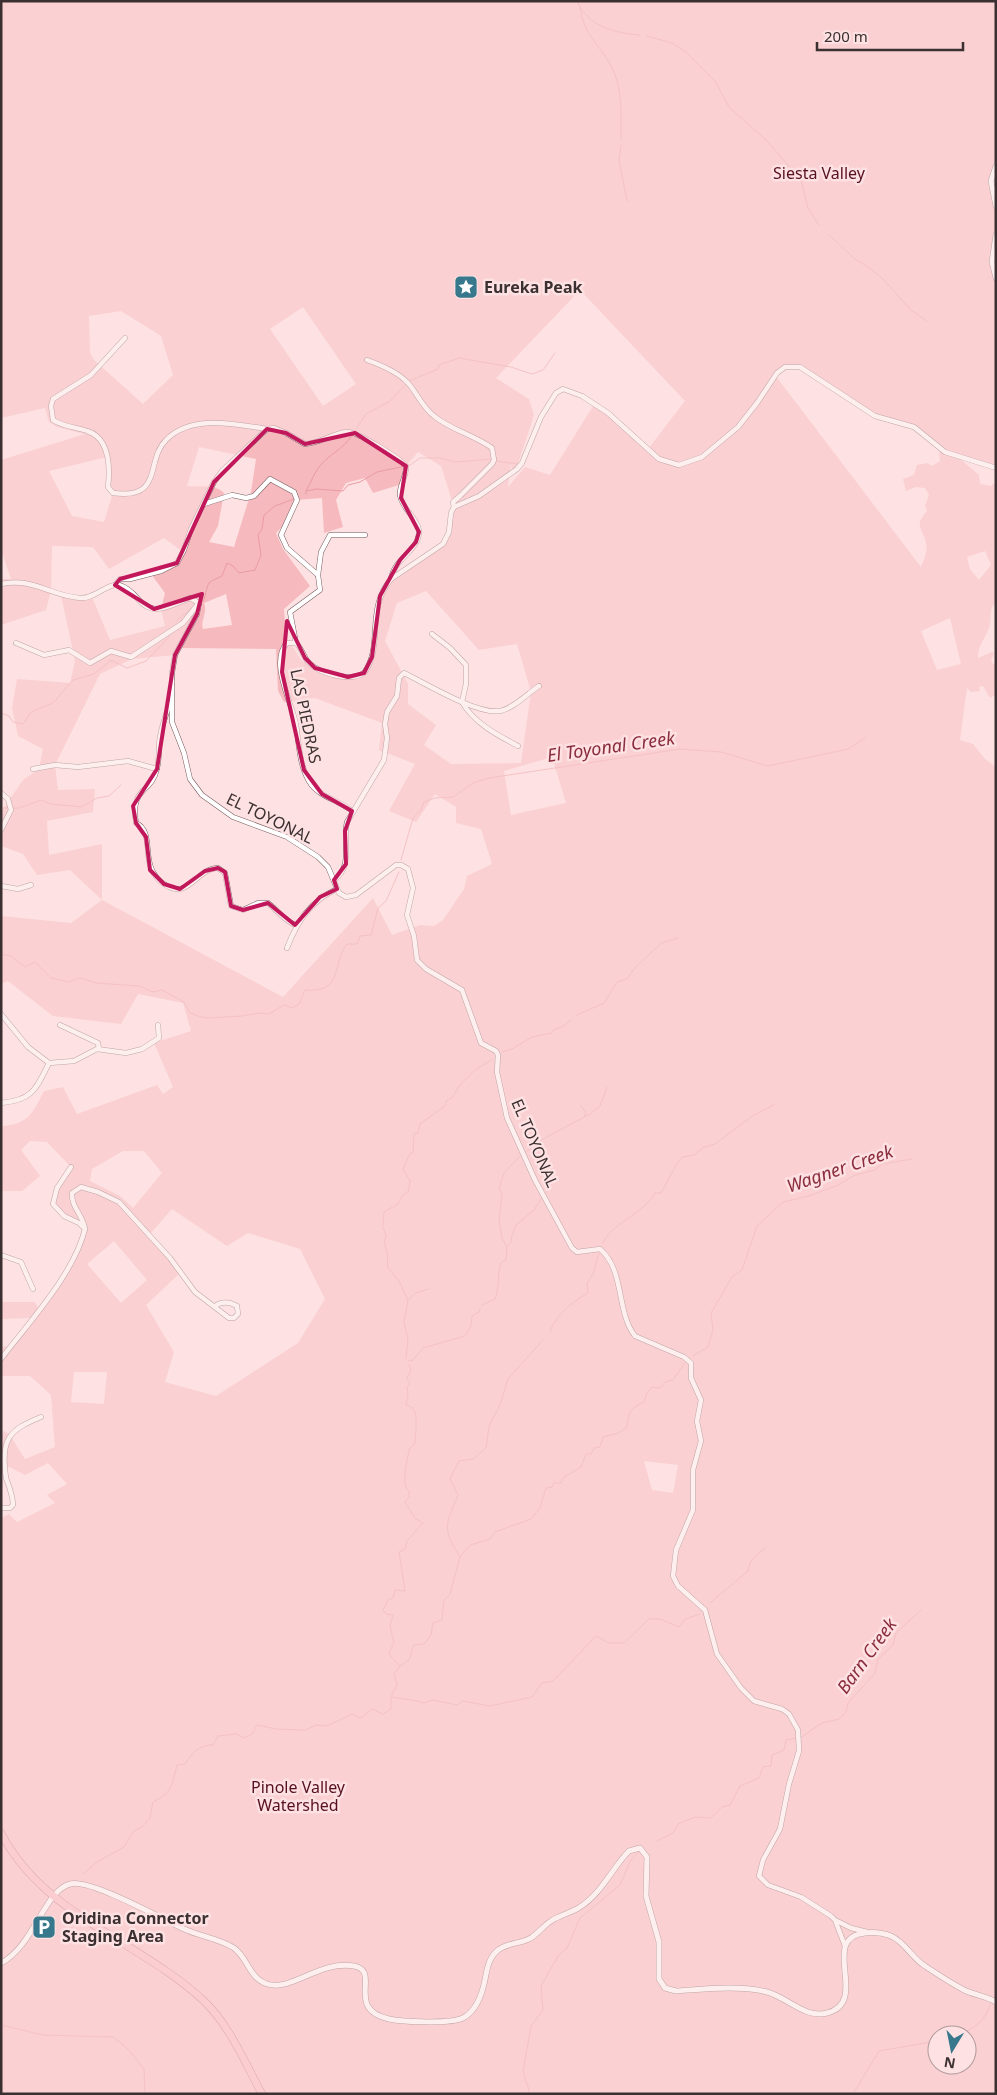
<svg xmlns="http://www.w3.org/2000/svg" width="997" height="2095" viewBox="0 0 997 2095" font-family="'Noto Sans',sans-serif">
<rect width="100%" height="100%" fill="#fee1e2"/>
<path fill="#f6babe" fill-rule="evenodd" d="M1,1H996V468L958,457L979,475L980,484L991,486L996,482V606L993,605C990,612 991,617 990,625C987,637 977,645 978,658L992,652L994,654L991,660L993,664H996V694L990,698L983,686L979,687L980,691L971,692L967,688L960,740L973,744L985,759L996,767V2094H1V1518L9,1514L17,1522L55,1503L47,1495L67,1484L48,1463L25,1475L1,1463V1430L9,1434L25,1459L55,1447L51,1395L30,1376H1V1347L11,1346L31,1318L1,1319V1302H35L38,1308C56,1284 77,1259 85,1229L79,1223L64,1216L53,1204L57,1188L71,1167L47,1142L30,1141L21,1150L40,1176L22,1191H1V1126C28,1125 33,1113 44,1091L63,1087L77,1114L157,1085L163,1094L173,1087L154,1043L191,1031L183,1003L138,994L121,1024L53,1016L8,981L1,984V916L71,923L102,900L70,870L37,875L23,854L1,846V812L23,780L39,769L43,749L18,736L12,708L17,679L70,683L75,661L61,595L92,597L110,640L165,626L161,609L165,593L151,574L177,563L183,552L164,538L109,569L93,547L52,546L51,591L46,610L1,625V579H11L1,550V460L85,434L57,427L49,422L45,408L1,418ZM580,290L685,401L648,449L595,403L550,475L525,467L508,487L511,463L512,471L517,467L534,415L529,399L496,378ZM303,307L356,384L323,406L270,329ZM121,311L161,336L173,375L143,404L94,360L90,353L89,316ZM789,366L807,370L875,416L914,427L939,449L940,461L932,466L928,463L917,465L914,475L903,479L906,491L916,487L925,488L929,495L925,506L927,511C913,527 923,528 926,543C928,551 924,560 921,567L775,375ZM199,447L256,459L251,492L234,547L209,542L218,526L224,493C216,484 199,487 187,486ZM418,452L441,466L454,507L446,540L391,579L377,604L371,662L360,676L335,675L302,661L286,637L284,609L310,586L283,549L276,533L284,525L297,500L322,498L324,533L343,527L336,500L346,483L365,478L373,493L402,484L406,466ZM107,457L108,487L112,496L104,522L72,516L49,471ZM985,551L991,565L979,580L970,569L967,557ZM426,591L479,650L517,644L531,692L521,763L451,764L424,745L436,725L408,704V684L385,641L397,603ZM226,594L232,625L203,629C200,620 208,613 204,603ZM950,618L961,664L937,670L921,631ZM180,648L276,649L278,691L284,702L315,698L382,723L379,750L415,764L389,811L416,822L435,794L456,807V823L481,829L492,864L467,876L464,889L443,920L434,926L420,925L392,935L373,898L283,997L102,900V844L49,855L47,821L93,812L95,789L58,790L55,765L100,674L132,659L175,655ZM552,757L566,803L511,815L504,771ZM123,1151H144L162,1173L133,1208L120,1196L90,1181L92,1169ZM172,1209L227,1246L248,1233L300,1249L325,1299L298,1343L216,1396L165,1382L174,1352L146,1305L180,1273L149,1235ZM114,1241L147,1280L121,1303L87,1264ZM74,1372H107L104,1404L71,1402ZM644,1461L678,1465L673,1493L652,1490ZM937,2035H967V2065H937Z"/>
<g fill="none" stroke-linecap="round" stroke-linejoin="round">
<g stroke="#ea9ba2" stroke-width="1">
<path d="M577,1C588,27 615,33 640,35"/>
<path d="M580,7C584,34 596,41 609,62C623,85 621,113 621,139"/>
<polyline points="647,36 672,43 686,52 715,81 729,107 767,141 801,180 808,208 819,225"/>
<polyline points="621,145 619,160 627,201"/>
<polyline points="829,235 856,260 867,266 884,280 911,310 927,321"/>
<polyline points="409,381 438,369 439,365 459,358 511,367 532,374 543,370 555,353"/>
<polyline points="354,432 366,414 390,401 406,384"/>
<polyline points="496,461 518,464"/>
<path d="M306,491C311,483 313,475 319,467C328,455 344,449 352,435"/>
<polyline points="306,494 306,491 316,489 343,491 348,485 360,482 377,472 410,465 420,458 440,458 455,462 492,459"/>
<path d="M199,605C208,599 204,589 210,582C213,580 218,578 222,576L227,563L233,566L239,573L255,570L261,555L258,535L262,529L264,515L275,506L294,499"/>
<polyline points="177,620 193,607"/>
<polyline points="1,713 9,716 13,722 23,724 31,712 53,703 73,680 94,674 111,660 127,668 146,661 170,636"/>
<polyline points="1,808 19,808 41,800 51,804 82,807 97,798 109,796 121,785"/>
<polyline points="401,860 413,818 421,810 424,802 435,798 453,797 473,783 489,778 680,749 721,752 768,766 848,749 865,738"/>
<path d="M1,954L11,956L25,967L35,962L51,978L68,982L80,978L96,983L139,986L153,992L162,990L184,1002L190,1013L198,1016L207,1018L242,1016L259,1013L269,1014L284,1005L292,1008L299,1004L305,990C344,993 331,965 347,944H357L360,936L371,935L378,908L386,901L399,872"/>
<path d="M577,1015L604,1003L617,982L627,979C635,965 650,955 661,943L678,938"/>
<polyline points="502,1052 512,1049 532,1037 552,1033 553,1030 564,1026 571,1020"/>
<polyline points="581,1106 586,1112 584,1117"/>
<polyline points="526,1152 543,1139 590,1114 600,1106 607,1087"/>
<polyline points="383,1225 384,1212 398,1204 403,1195 408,1192 410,1181 403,1169 409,1155 413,1152 414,1134 418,1133 420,1124 446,1105 446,1101 452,1098 460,1085 475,1070 493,1059"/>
<polyline points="383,1227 386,1236 384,1242 387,1252 388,1268 399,1281 408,1300 404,1322 408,1339 406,1358"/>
<path d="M603,1243C609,1225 646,1212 655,1193H661C669,1180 673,1168 682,1157L694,1155L704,1147L715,1144L751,1117L775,1104"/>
<polyline points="508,1246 512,1241 511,1238 516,1225 534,1210 541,1199"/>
<polyline points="408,1300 416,1293 428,1289"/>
<path d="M482,1305L495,1299C500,1285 497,1275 501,1263L506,1260L507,1247L502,1238L499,1220L502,1194L499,1188L504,1173L520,1156"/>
<path d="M550,1331C557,1314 572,1302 588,1293L587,1283C598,1269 593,1268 599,1254"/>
<polyline points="693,1356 708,1347 713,1330 711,1313 732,1277 742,1270 757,1226 783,1202 809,1196 838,1185 855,1175 875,1170 882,1164 912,1159"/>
<polyline points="408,1361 413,1360 423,1348 465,1336 471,1326 472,1316 479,1312 480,1309"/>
<path d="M460,1557C442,1528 445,1526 458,1495L450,1479L459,1461L473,1459L486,1448L489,1426L500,1405L508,1379L543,1340"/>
<polyline points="710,1603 748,1571 750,1563 757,1554 766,1548"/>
<path d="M400,1666L392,1658L389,1653L394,1643L390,1626L393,1615L386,1614L383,1610L388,1600L393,1598L395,1590L405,1591L399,1552L405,1549L407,1541L423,1523L415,1518L405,1502L409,1497V1491C400,1483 408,1461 409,1449L415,1444C415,1435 419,1412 412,1408C410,1406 408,1406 406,1405L408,1396L407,1387L410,1384L407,1378L411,1370L409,1365"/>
<path d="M392,1697C404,1700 413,1699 424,1703L433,1700L457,1705L463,1701L490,1706L532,1697L542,1683L553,1681L596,1636L609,1643H624L649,1619H660L679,1627L685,1619L700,1614"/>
<polyline points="800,1738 822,1723 839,1719 846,1712 848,1703 875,1673 878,1659 893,1645 896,1633 921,1610"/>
<polyline points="657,1841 673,1833 678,1824 695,1817 711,1818 722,1807 730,1805 740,1786 759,1778 763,1767 771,1766 772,1755 784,1750 786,1740 796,1738"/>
<path d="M83,1874L97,1862L124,1847L133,1832L143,1826L150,1818L153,1802C172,1793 172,1785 177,1765L185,1764C193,1752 199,1745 213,1745L218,1736L237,1734L244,1738L252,1734L257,1725L276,1729L305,1730L316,1725L327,1726L352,1714L361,1718L372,1709L383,1714L391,1709V1697L397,1685L394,1674L400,1666L409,1660L414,1645L424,1644L431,1635L433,1623L442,1620L444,1600L450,1594L460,1557L470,1545L490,1539L495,1532L531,1519L540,1508L546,1488L552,1487L554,1483H561L564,1477L581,1467L586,1454H591L594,1448L600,1447L603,1437L619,1433L627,1427C628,1412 631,1408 644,1402L647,1393L652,1387L660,1388L665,1382L673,1380L684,1364"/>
<polyline points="994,1998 996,1995"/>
<polyline points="1,2025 43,2035 113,2037 128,2049 144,2069 145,2094"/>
<path d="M957,2035C973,2029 984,2023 990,2005"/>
<polyline points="529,2094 529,2090 523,2072 531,2026 543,2010 541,1986 558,1956 567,1948 580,1918 620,1885 631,1860 639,1852"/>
<polyline points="853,2094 879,2051 937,2041"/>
</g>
<g stroke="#755c5e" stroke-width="5.5">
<g id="minor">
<path d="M125,338L91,375L53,399L51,406L53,420C64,427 76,427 87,431C110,438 110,468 108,487L113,493C164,500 145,461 166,440C191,414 236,424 267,429"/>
<path d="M367,360C381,365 398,372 408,383C417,393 422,407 434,416C451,430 474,435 492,448L494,460L492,464L460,496L453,502L454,507"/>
<polyline points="204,504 232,495 246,498 254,496 270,479 294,492 297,500 281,535 287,548 318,575 320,590 290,612 296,643"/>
<polyline points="318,575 321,552 330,535 365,535"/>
<path d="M1,584C33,577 50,596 80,598C95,599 107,583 119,585C126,587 133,593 138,599C153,618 171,605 190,598L199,603"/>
<path d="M115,585L120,579H130L161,571L177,563L184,550L191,529L214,482L222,471L267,429L274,428L286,433L305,444C320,443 332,434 346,432C355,430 399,458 406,466C407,478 397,487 401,499C406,514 425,523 417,541C410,555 394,561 391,579"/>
<path d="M199,603L197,614L175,655L172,673V722L184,753L190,779L202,795L233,817L287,837L318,857L328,867L339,893L346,897L356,895L396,865H401L408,869L413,888L407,915L414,936L417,960L426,969L462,990L481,1043L496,1051L498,1055L497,1072L507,1118L535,1180L572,1248L577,1252L600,1249C625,1270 616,1312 635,1336L684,1357L691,1363V1378L701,1400L697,1421L701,1441L693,1470V1510L676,1550L673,1576L678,1586L705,1610L717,1654L741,1688L754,1701L782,1709L789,1714L798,1730L799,1751L789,1784L780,1829L763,1860L759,1876L768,1885L801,1897L831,1916L835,1920L845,1946"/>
<path d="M432,634L450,648L466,665V684L462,702C474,723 497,735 518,746"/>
<polyline points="16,643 44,655 69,650 90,663 111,651 131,657 183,623 198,604"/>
<path d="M296,643C302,648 303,657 309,663C321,674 350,682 364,673C384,646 365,610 391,579L443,544L449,532L451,513L454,507L479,496L517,469L522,463L541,417L556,393L563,389L582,396L608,413L659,459L679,465L702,457L738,427L757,403L777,373L785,367H800L875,416L914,427L945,452L996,468"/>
<path d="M296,643H287C269,662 292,703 296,724C299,743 299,764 309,781C318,797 339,800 352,811"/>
<path d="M170,703C166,714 162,725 160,737C158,747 160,758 157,768C152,795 130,785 136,823C156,833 139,862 160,881C188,905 195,868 218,868L225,873L231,906L243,910L258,903H268C278,911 283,919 295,925"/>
<polyline points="33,769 55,765 78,767 128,761 157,769"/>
<polyline points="1,793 8,799 11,810 1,830"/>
<path d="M334,880C354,865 342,843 347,822L384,760L387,738L385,724L387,712L397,696L399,678L404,673C425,683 477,715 500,711C513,709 528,693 539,686"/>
<polyline points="1,886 18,889 31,885"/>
<path d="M287,948C297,922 310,901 337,889"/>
<polyline points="1,1014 28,1047 49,1063 74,1061 97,1049 126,1053 142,1049 159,1038 158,1025"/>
<polyline points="60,1025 98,1043 99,1049"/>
<path d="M1,1103C33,1100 36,1089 49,1063"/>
<path d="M85,1229C83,1215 71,1207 72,1193L81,1187L98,1192L119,1202L170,1258L195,1292L229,1318H234L238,1314L237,1306C230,1302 222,1301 215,1306"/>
<polyline points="1,1255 21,1262 33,1289"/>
<path d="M1,1359C29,1322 74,1274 85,1229L79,1223L64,1216L53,1204L57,1188L71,1167"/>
<path d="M1,1508H10L13,1505C13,1496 9,1486 6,1478C0,1439 9,1430 41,1417"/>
<polyline points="837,1921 851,1928 867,1932"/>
</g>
</g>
<g stroke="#755c5e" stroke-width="6">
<g id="tertiary">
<polyline points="996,166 991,181 996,206"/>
<polyline points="996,235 992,262 996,278"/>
<path d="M1,1963C34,1946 44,1891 70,1884C89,1878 162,1919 184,1929C199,1936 220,1939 234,1948C248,1958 249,1978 267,1984C292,1992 319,1960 354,1966C382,1971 344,2009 389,2019C403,2022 451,2024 463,2018C474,2012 480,1999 483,1988C487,1975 486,1960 498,1950C507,1943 518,1944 529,1939C537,1935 543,1926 551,1921C560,1915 571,1913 580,1907C602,1893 612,1868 629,1851L640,1848L647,1857L646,1896L659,1942V1979L665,1988L676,1991C705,1989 739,1985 767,1992C787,1997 805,2019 827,2013C871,2002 818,1938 865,1933C873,1932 883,1933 891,1936C905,1942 912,1958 925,1966C937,1974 951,1983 964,1990C974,1995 986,1996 996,2002"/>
</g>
</g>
<g stroke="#b3656d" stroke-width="8">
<path id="primary" d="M1,1833C44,1916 140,1941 204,2001C230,2026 245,2063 262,2094"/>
</g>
<use href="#minor" stroke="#fff" stroke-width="4.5"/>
<use href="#tertiary" stroke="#fff" stroke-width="5"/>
<use href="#primary" stroke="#f8b3bb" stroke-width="7"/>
</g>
<path d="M0 0H997V2095H0ZM267,429L286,433L305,444L355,433L406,466L401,498L419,532L416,542L400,560L380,596L372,657L364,673L348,677L315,668L305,658L287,621L282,672L304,770L322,794L352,811L345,831L346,864L334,880L337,889L320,897L295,925L268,903L243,910L231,906L225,872L218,868L205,871L180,889L164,884L150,870L146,837L136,823L133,806L157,769L175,655L197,614L202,594L154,609L115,585L120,579L177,563L214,482Z" fill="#fee1e2" fill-opacity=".55" fill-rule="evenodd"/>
<path fill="none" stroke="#c2185b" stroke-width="4" stroke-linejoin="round" d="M267,429L286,433L305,444L355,433L406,466L401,498L419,532L416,542L400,560L380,596L372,657L364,673L348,677L315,668L305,658L287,621L282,672L304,770L322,794L352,811L345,831L346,864L334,880L337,889L320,897L295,925L268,903L243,910L231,906L225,872L218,868L205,871L180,889L164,884L150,870L146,837L136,823L133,806L157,769L175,655L197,614L202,594L154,609L115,585L120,579L177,563L214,482Z"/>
<defs>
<g id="sight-square" transform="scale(1.25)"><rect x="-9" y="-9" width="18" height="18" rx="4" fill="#38788c" stroke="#fee1e2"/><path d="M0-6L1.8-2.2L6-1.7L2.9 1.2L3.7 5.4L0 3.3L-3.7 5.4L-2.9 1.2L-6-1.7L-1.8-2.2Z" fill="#fff"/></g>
<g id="parking-square" transform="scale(1.25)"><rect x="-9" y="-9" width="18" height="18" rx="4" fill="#38788c" stroke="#fee1e2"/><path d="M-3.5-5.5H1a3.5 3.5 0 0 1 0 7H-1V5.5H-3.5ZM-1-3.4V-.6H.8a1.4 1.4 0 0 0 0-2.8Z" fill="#fff"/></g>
</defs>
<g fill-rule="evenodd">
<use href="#sight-square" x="466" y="287"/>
<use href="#parking-square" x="44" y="1927"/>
</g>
<g text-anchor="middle" stroke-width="5" stroke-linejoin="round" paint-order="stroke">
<g font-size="16" fill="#56101f" stroke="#fee1e2">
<text x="819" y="179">Siesta Valley</text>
<text x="298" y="1793">Pinole Valley<tspan x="298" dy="18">Watershed</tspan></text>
</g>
<g font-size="16" font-weight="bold" fill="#3b3031" stroke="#fee1e2" text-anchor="start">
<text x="484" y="293">Eureka Peak</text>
<text x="62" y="1924">Oridina Connector<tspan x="62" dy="18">Staging Area</tspan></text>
</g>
<g font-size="16" fill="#3b3031" stroke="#fee1e2">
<text transform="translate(306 716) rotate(78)" y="6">LAS PIEDRAS</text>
<text transform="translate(270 818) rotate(26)" y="6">EL TOYONAL</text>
<text transform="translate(535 1143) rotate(67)" y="6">EL TOYONAL</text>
</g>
<g font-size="18" font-style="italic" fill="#8a2d3d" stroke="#fee1e2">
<text transform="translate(611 747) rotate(-8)" y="6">El Toyonal Creek</text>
<text transform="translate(840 1169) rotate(-19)" y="6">Wagner Creek</text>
<text transform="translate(867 1656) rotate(-54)" y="6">Barn Creek</text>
</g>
</g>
<rect width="997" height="2095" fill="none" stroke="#3b3031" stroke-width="5"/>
<g transform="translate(952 2050) rotate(190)"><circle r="24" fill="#fee1e2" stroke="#b09a9b"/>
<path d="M0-4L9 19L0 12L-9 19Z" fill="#38788c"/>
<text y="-8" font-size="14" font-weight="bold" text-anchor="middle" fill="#3b3031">N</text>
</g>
<path d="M817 42v8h146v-8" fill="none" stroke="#3b3031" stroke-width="2.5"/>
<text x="824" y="42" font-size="15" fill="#3b3031" stroke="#fee1e2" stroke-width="4" paint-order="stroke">200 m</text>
</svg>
